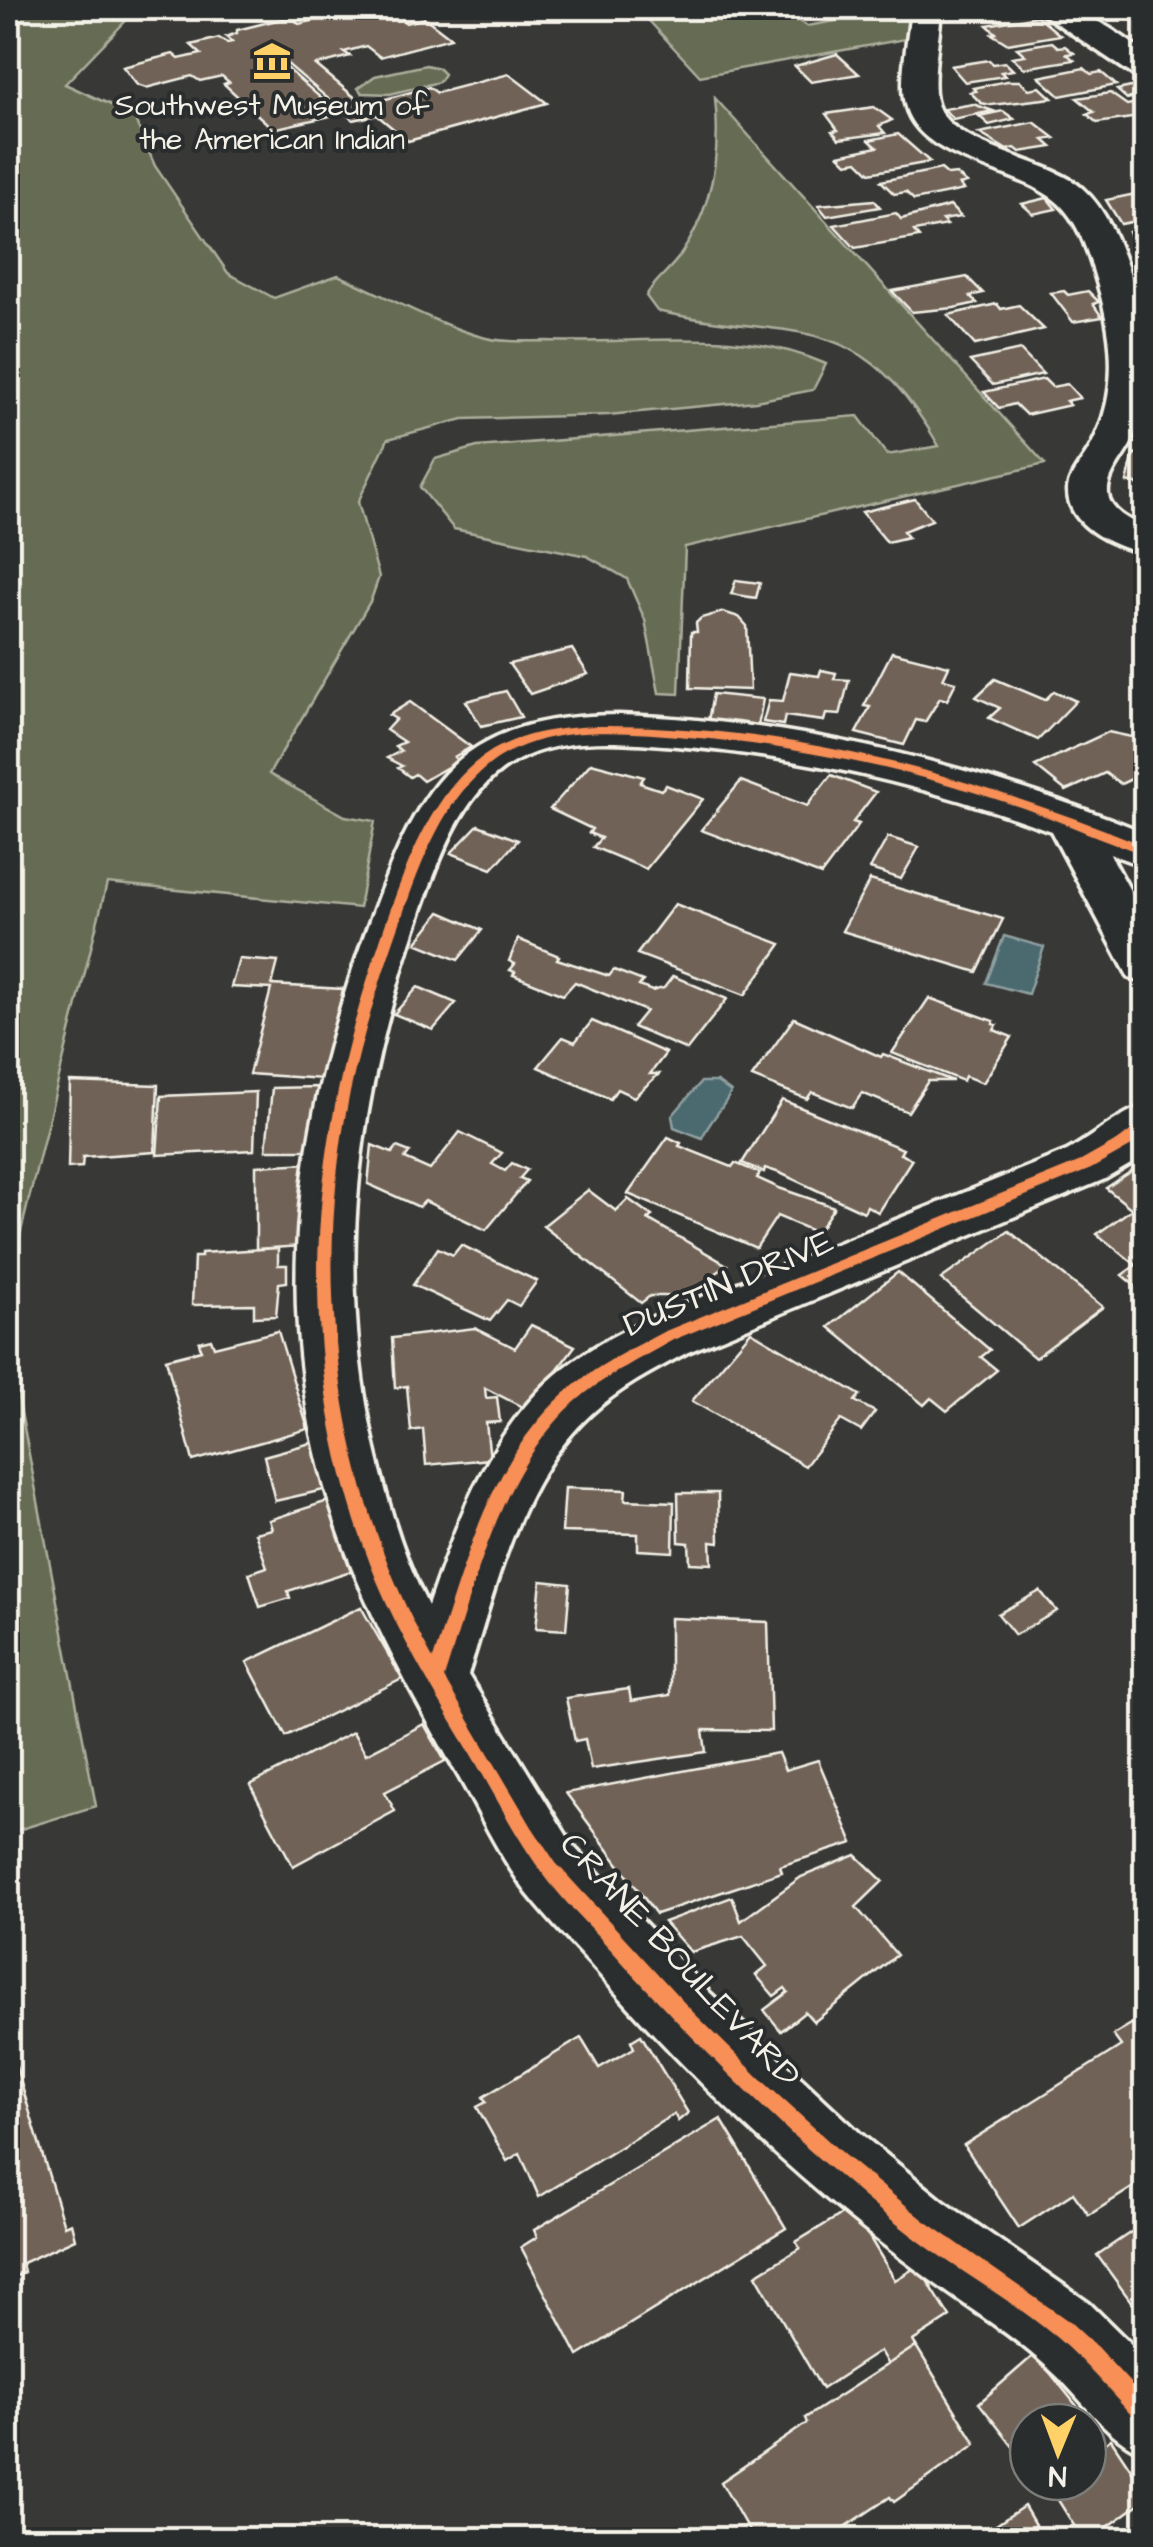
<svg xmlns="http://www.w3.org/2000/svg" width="1153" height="2547" viewBox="0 0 1153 2547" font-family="'Architects Daughter',sans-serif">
<rect width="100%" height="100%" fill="#383836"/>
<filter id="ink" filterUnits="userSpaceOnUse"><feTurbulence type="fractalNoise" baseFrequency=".01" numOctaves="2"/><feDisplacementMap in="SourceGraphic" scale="20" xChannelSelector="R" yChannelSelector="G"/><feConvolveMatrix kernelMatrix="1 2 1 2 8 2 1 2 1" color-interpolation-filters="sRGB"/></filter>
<g filter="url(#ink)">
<g fill="#666c52" stroke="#adae9d" stroke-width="2.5">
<path d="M26,8H138L65,84L133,115L155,166L228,273L274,298L338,275C381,294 442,327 486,338C504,343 528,341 547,341C639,345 738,325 826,364L813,390L756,401L608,415L463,419L388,439L358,502L379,577L371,600L269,774L345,816L375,821L359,908L107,883L8,1284V27Z"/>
<polygon points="632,8 779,8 807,26 910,8 911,38 700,76 639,10"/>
<polygon points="426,65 438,68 444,74 439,82 390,94 362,93 358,88 375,76"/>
<path d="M715,98L1045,464L685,547L679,694L659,693L645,620L627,579L587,556L454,529L420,487L435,459L477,447L858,416L887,455L939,446C856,302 793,343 657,311L646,296C655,279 671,270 681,254C713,207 721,154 715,98Z"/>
<polygon points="8,1344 96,1806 8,1833"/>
</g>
<g fill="#4c6a70" stroke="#8fa0a0" stroke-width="2.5">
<polygon points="1004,936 1044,947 1028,994 986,983"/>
<path d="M701,1082H717L731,1092C723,1109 710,1120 702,1138L674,1127L672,1116Z"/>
</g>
<g fill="#706257" stroke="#f4f1e8" stroke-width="2.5">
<polygon points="369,8 387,8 406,23 425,18 451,38 380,57 366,46 344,52 350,56 316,65 364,105 429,87 437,93 509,74 547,103 408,141 377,115 353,120 285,62 281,63 339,114 273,129 224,84 229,82 222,76 200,81 192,76 146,88 137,85 123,67 173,54 179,59 201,54 191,45 219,38 227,43 232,42 226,37 237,33 237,30 273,21 292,17 299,24"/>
<polygon points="949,8 1015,8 968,20"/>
<polygon points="1037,16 1060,35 1008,44 992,34 996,33 987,25"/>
<polygon points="1052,42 1058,47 1065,46 1074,53 1067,54 1074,60 1024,68 1012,57 1025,55 1017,48"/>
<polygon points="837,54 859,74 811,82 795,66"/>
<polygon points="989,60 993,64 1005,62 1013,70 1001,72 1005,76 965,82 951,66"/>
<polygon points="1084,68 1091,74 1101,72 1116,85 1060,96 1039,77"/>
<polygon points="1007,81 1019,81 1029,89 1040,87 1052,98 991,105 981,103 970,92 976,91 973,88"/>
<polygon points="1141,85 1146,95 1127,99 1117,90"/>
<polygon points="1110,93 1127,105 1143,102 1146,116 1097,123 1087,114 1094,112 1077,98"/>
<polygon points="973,104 993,111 953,119 944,109"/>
<polygon points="874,107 892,120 879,126 885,133 839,139 832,131 838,130 826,114"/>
<polygon points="1003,111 1014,119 989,125 979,116"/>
<polygon points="1034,122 1055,138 1044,140 1052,147 1020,152 1015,148 1007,150 979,133"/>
<polygon points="898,134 930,162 870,173 858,161 847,163 839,155 877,147 869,140"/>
<polygon points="941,169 948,175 956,174 967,183 959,185 964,190 914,200 906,192 894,194 881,181"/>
<polygon points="1145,192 1146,219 1121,224 1106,200"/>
<polygon points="1047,198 1056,209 1033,214 1022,204"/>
<polygon points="874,200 880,207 827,216 818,205"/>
<polygon points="950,206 961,217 942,220 947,225 914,231 919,237 855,248 834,225 896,213 901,219"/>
<polygon points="1146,229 1146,256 1140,257 1129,232"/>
<polygon points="967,277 983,293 970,296 977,303 954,308 912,312 892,291"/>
<polygon points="1064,291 1068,295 1088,291 1099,302 1093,304 1102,317 1073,322 1051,293"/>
<polygon points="997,304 1001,309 1019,305 1044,329 975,345 948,315"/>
<polygon points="1020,350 1043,374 993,385 970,361"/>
<polygon points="1044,379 1052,387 1067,384 1080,398 1066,401 1070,405 1026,415 1015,404 999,408 984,392"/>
<polygon points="1138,453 1146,454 1146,486 1127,482 1134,454"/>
<polygon points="915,499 932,520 903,531 908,537 887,542 862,512"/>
<polygon points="736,580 760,583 756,598 731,594"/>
<polygon points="723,612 739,617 747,626 750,690 690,688 691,632 697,632 696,623 701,618"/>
<polygon points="572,649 588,674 530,694 509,664"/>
<polygon points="892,652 949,666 943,679 956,682 947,700 940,698 925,722 916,720 904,745 856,733 870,707 864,706"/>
<polygon points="821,670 836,673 834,679 849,680 840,715 826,714 824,721 785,716 783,725 763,722 769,700 783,701 790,672 819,676"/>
<polygon points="995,679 1045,700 1054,691 1076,701 1038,740 989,718 1000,708 976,697"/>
<polygon points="506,691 521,717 481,726 466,701"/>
<polygon points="713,694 763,699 758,726 708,721"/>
<polygon points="410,702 471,747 454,757 458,761 423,781 415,774 410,777 398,768 402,766 387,758 401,751 395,746 404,742 386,730 396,719 389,715"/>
<polygon points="1108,732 1146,740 1146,772 1121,784 1105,773 1066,791 1035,766"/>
<polygon points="591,763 644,777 640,783 661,790 666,785 703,799 646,869 593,847 601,838 589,833 592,829 550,809"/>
<polygon points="831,775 876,792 853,822 859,824 821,875 701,830 741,781 807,806"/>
<polygon points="478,825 518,840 492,869 451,853"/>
<polygon points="888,837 919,847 901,879 870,869"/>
<polygon points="870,880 1003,919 977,972 842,931"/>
<polygon points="675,904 781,944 745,995 637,954"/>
<polygon points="440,912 482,930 458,960 416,943"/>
<polygon points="518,939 559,956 557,959 609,976 614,970 643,981 639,986 652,991 664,988 673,976 727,999 687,1050 633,1027 646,1011 575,982 563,995 513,975 515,972 510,970 515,964 509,961"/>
<polygon points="239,959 278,962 272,985 343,989 323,1079 249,1074 271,989 231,987"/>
<polygon points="418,987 456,1003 433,1030 394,1014"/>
<polygon points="929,998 994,1021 993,1024 997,1025 994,1030 1012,1037 983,1083 965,1076 963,1081 892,1053"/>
<polygon points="794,1018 881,1057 883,1054 953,1081 928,1081 908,1112 862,1093 852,1108 812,1092 807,1099 752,1077"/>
<polygon points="592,1021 666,1053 650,1074 659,1074 634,1097 617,1089 610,1099 538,1067 563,1037 575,1042"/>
<polygon points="70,1082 158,1085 155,1152 83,1157 82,1167 68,1168"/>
<polygon points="318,1087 313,1150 266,1150 272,1088"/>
<polygon points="256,1092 254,1150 157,1155 161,1096"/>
<polygon points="782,1100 903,1149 900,1154 912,1159 878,1212 867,1206 864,1212 780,1173 765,1168 764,1172 742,1163"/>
<polygon points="460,1132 502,1153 492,1164 505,1171 512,1163 527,1170 520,1178 527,1181 486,1230 425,1201 419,1207 368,1184 372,1145 392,1153 397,1147 410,1152 405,1159 430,1170"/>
<polygon points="668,1137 681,1143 679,1146 732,1167 735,1163 760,1173 757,1178 779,1188 834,1207 817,1233 777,1216 756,1248 628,1194"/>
<polygon points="310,1163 302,1246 256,1249 256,1166"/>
<polygon points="1135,1169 1146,1173 1146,1295 1122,1275 1136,1265 1097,1234 1132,1209 1106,1188"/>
<polygon points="588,1190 616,1211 628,1199 652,1216 648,1219 727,1265 697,1288 671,1296 650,1296 641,1303 543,1226"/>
<polygon points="1009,1231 1103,1307 1035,1358 941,1279"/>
<polygon points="461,1245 537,1281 519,1306 507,1300 490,1321 413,1285 438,1248 453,1255"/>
<polygon points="278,1248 278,1265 287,1265 287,1282 279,1283 276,1316 254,1317 254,1304 192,1305 194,1257 201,1257 201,1253"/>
<polygon points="898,1272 990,1350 981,1357 997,1370 947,1411 931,1398 924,1405 829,1327"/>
<polygon points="531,1325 575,1346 557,1370 562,1373 534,1413 485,1388 486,1398 497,1397 500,1422 486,1423 490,1459 426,1465 423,1429 411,1431 407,1386 395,1388 392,1338 475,1328 515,1348"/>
<polygon points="278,1331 308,1429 193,1461 166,1359 201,1350 199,1342 211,1339 214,1347"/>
<polygon points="751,1331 860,1395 855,1401 875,1412 861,1431 841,1420 805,1466 692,1401"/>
<polygon points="318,1441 328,1489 275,1501 264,1456"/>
<polygon points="565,1488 626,1490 625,1500 674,1502 673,1552 638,1550 638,1534 562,1532"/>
<polygon points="678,1493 718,1493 719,1543 711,1542 712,1564 690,1563 689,1543 679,1542"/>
<polygon points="328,1501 339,1534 344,1532 349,1546 343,1548 351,1571 288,1591 290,1598 260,1607 249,1573 267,1567 255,1533 272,1529 269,1520"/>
<polygon points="541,1581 570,1584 566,1630 536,1628"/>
<polygon points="1040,1591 1057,1611 1015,1635 998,1614"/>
<polygon points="361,1607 402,1679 286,1736 247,1662"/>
<polygon points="670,1618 768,1622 771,1731 703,1730 706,1752 591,1769 585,1739 575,1741 566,1698 629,1689 631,1701 670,1695"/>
<polygon points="424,1724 445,1761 385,1792 395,1811 293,1866 250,1785 353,1732 366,1754"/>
<polygon points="778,1753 785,1770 818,1760 853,1843 780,1866 782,1872 656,1914 566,1793"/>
<polygon points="856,1855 883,1881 856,1907 897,1955 814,2022 805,2012 781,2031 764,2010 788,1992 785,1988 774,1996 756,1975 767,1966 743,1936 691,1952 664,1922 732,1897 741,1921 801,1877"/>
<polygon points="1146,2015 1146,2179 1089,2215 1073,2193 1019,2228 964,2145 1121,2046 1113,2035"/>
<polygon points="641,2035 688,2113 678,2121 674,2114 539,2197 520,2153 507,2161 477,2107 486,2102 483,2097 581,2038 599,2068 634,2048 631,2041"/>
<polygon points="8,2040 64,2226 71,2223 75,2239 22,2263 24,2272 8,2280"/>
<polygon points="721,2119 786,2228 578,2356 521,2247 537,2237 534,2230"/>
<polygon points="852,2208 895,2280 918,2266 950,2317 913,2341 916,2346 888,2365 880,2351 822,2389 756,2275 800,2248 796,2242"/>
<polygon points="1146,2222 1146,2322 1097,2255"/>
<polygon points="916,2346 976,2444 894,2502 890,2497 826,2540 790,2540 783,2527 764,2540 754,2540 721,2482 807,2423 805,2418"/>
<polygon points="1035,2354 1097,2431 1088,2440 1088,2422 1028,2422 1028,2466 979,2403"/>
<polygon points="1111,2439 1146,2492 1146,2499 1090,2540 1083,2540 1048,2484 1088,2482 1088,2456"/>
<polygon points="1024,2506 1044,2540 974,2540"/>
</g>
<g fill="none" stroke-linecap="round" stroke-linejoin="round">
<g stroke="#f4f1e8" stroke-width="7">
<g id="minor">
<path d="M911,8H941C940,33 931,76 936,100C946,149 1048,157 1082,188C1107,210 1120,245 1130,275C1147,327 1153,387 1133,439C1126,456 1106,475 1108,494C1110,512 1131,521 1146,528V554C1116,547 1068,528 1068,491C1068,475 1085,459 1092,444C1118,394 1114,342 1099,289C1090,259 1081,222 1056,201C1016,166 914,163 904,99C900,75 909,34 911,8Z"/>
<path d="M1034,8C1079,5 1110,26 1146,54V78L1135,76Z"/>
<path d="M619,715C801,721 979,766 1146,833V867L1110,854L1146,920V983L1129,978L1051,831C929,786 805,757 676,746C629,742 571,736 526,756C464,783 441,855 420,914C359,1089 333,1266 375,1449C387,1502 403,1557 428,1606C454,1530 482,1451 538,1392C599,1327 699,1300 779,1267C875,1228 971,1190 1067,1151C1093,1137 1119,1113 1146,1105V1155L1105,1179L688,1352C654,1370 619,1388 591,1414C518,1481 497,1585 468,1675L573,1846L709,1992L862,2135L943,2201L1089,2303L1146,2359V2454C1106,2438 1086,2403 1055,2374C1031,2351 1004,2331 976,2312C836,2217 713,2103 601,1976C577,1949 550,1922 527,1893C500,1857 481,1816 459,1777C373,1626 310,1507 298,1329C289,1193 320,1060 365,934C417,789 450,716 619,715Z"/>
</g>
</g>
<use href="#minor" fill="#2a2d2e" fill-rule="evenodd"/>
<g stroke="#2a2d2e" stroke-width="6">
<path id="cycleway" d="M596,726C786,724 971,775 1146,846V855C1104,841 1065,823 1023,808C915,771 803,747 688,737C638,733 583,727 534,742C456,765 427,847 402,917C381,976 362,1036 349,1097C311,1286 338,1490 433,1659C464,1567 489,1460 565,1393C593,1367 629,1350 663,1332L1081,1161L1120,1139L1146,1119V1133L1130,1147L1091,1169L673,1340C640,1359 604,1376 575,1402C499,1472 475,1583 444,1678L532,1827L556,1863L691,2010L765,2083L843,2154L924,2220L1070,2322L1097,2347L1146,2400V2426L1139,2423C1112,2395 1087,2364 1057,2338C1019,2306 975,2280 934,2252C896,2225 860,2194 825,2164C749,2097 679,2026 612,1951C588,1925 562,1900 541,1871C513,1833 493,1791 469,1751C436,1696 402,1641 377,1581C295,1381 304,1174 370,971C393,903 422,798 484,756C516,733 558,728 596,726Z"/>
</g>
<use href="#cycleway" fill="#f78f57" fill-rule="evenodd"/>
</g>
</g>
<defs>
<g id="museum-bare" transform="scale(3)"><path d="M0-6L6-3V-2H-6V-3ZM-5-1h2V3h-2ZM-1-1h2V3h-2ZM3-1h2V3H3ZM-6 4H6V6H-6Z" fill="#ffd166" stroke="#2a2d2e" stroke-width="2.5" paint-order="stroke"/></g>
</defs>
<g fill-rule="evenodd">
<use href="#museum-bare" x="272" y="61"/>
</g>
<g text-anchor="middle" stroke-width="8" stroke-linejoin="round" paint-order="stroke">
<g font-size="30" fill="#f4f1e8" stroke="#2a2d2e">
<text x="272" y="115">Southwest Museum of<tspan x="272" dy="34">the American Indian</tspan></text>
</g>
<g font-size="35" fill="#f4f1e8" stroke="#2a2d2e">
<text transform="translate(728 1282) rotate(-23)" y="12">DUSTIN DRIVE</text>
<text transform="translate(681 1959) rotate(47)" y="12">CRANE BOULEVARD</text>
</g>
</g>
<rect width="1153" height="2547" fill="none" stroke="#2a2d2e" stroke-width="40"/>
<rect x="20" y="20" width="1113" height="2507" fill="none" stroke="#f4f1e8" stroke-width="4" filter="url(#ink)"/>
<g transform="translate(1058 2452) rotate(181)"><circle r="48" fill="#2a2d2e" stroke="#7b7b78" stroke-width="2.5"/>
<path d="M0-8L18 38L0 25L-18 38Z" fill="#ffd166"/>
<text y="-15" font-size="28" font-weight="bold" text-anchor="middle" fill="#f4f1e8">N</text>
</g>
</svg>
